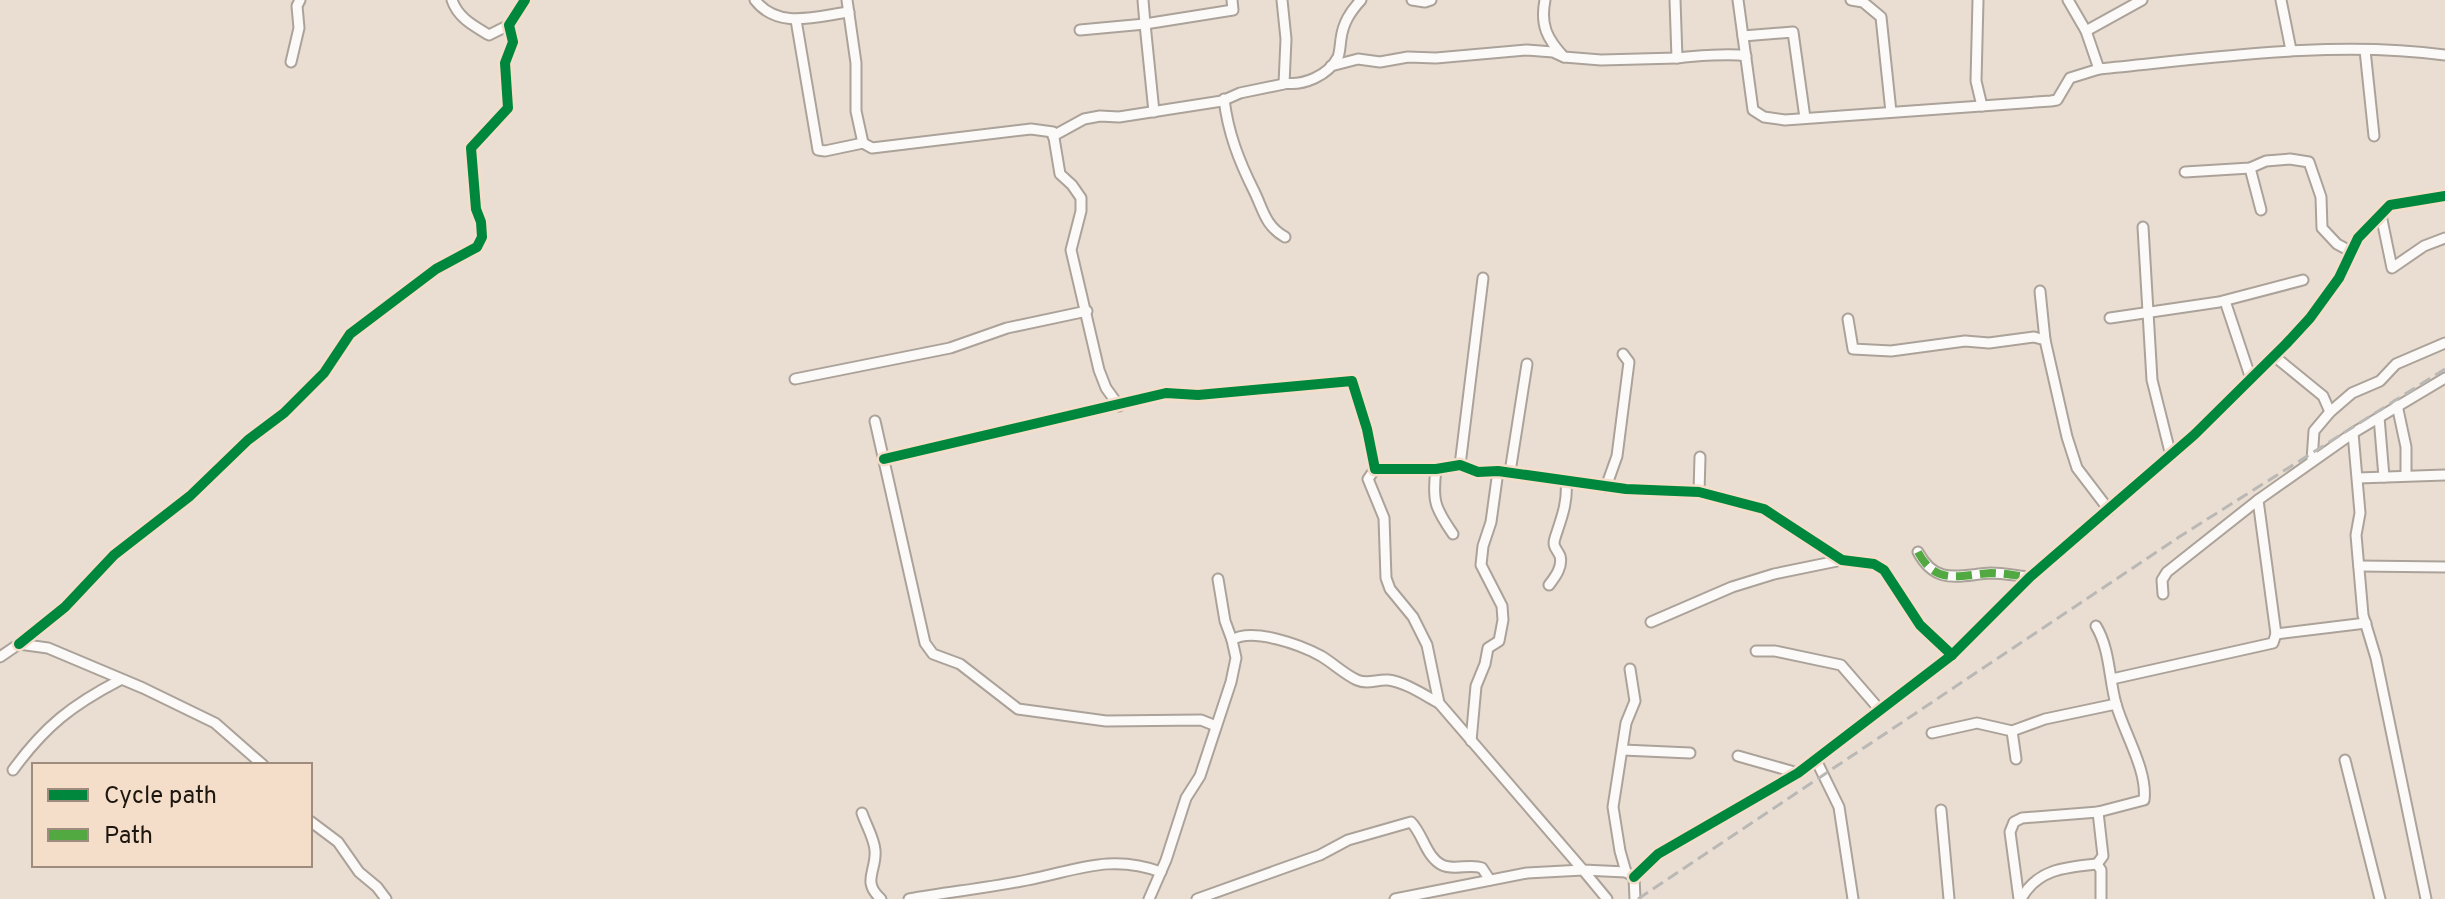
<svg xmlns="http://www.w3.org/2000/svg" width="2445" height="899" viewBox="0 0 2445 899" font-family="Overpass,sans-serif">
<rect width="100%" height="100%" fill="#eaded3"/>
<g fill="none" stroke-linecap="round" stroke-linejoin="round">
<g stroke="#aba299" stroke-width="13">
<g id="street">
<path d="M452,0C458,18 474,26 489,35L509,25"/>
<path d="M755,0C778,30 817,16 849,12"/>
<polyline points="847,0 856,63 856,111 863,143 872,148 1031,129 1053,132 1060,174 1072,185 1081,198 1081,211 1071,250 1099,370 1106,388 1119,406"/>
<polyline points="1143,0 1145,24 1233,10 1232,0"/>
<polyline points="1412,0 1425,2 1431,0"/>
<path d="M1545,0C1540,25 1547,39 1564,57L1601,60L1677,58"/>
<path d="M1675,0L1677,58C1692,56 1733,53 1746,56"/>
<path d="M1738,0L1753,110L1764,117L1785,120L2051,101L2057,100L2070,78L2099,69C2212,58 2332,40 2445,55"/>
<polyline points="1851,0 1863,2 1881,17 1891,112"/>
<polyline points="1978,0 1976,81 1982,106"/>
<polyline points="2068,0 2086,31 2099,69"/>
<polyline points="2281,0 2291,50"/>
<polyline points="796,20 818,150 825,151 863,143"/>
<polyline points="1080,30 1145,24 1154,112"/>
<polyline points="2086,31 2142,0"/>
<polyline points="1743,36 1793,32 1805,118"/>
<polyline points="2365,50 2374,136"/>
<polyline points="291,62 299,28 297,6 300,0"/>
<polyline points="1331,66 1358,59 1380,62 1408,57 1436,58 1527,50 1553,52 1564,57"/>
<path d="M1284,83C1303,86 1328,76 1338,57C1340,52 1340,45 1341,39C1343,23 1350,12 1361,0"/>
<path d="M1224,99C1228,133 1239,161 1254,191C1263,209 1265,226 1285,237"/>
<polyline points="1053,136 1084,119 1100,116 1119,117 1222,101 1240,93 1284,84 1286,39 1282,0"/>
<polyline points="2250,168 2261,210"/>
<polyline points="2185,172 2250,168 2266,161 2290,159 2309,162 2321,197 2322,228 2337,244 2352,252"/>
<polyline points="2381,215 2392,268 2424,246 2445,238"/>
<polyline points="2143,227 2152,380 2171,456"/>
<polyline points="2040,291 2045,340"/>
<polyline points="2225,301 2251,379"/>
<polyline points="2110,318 2219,302 2303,280"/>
<polyline points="1848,319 1853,349 1891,351 1965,341 1989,343 2034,337 2045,340 2067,437 2077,468 2109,510"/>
<polyline points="2274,356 2323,396 2330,412"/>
<polyline points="795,379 950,348 1007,328 1087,311"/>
<polyline points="2397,405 2406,447 2406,475"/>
<polyline points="2379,417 2384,477"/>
<polyline points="875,421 925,643 933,654 960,664 1018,709 1106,721 1201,720 1216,726"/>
<polyline points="2353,433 2360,513 2356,535 2363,615 2376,658 2426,899"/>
<polyline points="884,459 1166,393 1198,395 1352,381 1367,429 1375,469 1436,469 1460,465 1478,472 1498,471 1626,489 1699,492 1764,509 1842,560 1874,564 1884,570 1920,625 1952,655"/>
<polyline points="2312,460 2314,431 2330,412 2352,393 2380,381 2396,364 2445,343"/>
<polyline points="1460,465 1483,278"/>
<polyline points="1375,469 1368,479 1384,518 1386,578 1390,589 1413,617 1427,645 1439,703 1583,870 1626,872"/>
<path d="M1436,469C1432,501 1435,508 1453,534"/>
<polyline points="1510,472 1527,364"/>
<polyline points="2358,478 2445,475"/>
<polyline points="1606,487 1617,456 1629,362 1623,354"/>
<polyline points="1699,492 1700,457"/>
<path d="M1918,552C1936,586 1959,575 1991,573C2004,573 2017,576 2030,577"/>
<polyline points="2359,566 2445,567"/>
<polyline points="1218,579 1225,621 1232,640"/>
<path d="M1549,585C1555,577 1563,567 1560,556C1557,549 1552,547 1555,538C1561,519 1568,503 1566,482"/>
<polyline points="2163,594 2162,580 2167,572 2258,500"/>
<polyline points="1651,622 1732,587 1774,574 1842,560"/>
<polyline points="2366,623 2276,634 2258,500 2353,433 2445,378"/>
<polyline points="19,644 65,607 114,555 190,496 248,440 284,413 324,373 350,334 436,269 477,247 482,237 481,222 476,209 471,148 508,108 505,63 513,42 509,25 525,0"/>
<polyline points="1756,651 1775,651 1841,665 1880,710"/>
<polyline points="0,657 19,644 48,648 143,688 215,723 263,765"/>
<polyline points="1630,669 1635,701 1626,723 1613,807 1620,851 1626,872 1634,877 1635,899"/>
<polyline points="2112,679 2273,643 2276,634"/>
<polyline points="2012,731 2016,759"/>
<polyline points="1932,733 1977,723 2012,731 2045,719 2116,704"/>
<polyline points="1471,741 1476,686 1485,664 1488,648 1499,641 1503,620 1502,606 1481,565 1483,546 1491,522 1498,471"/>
<polyline points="1623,750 1690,753"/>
<polyline points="1738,756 1798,773"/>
<polyline points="1816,760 1839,807 1853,899"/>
<polyline points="2345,760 2380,899"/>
<path d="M13,770C45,726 72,705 120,680"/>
<polyline points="1941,810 1949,899"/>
<polyline points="2098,812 2103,856 2097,864 2101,870 2101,899"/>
<path d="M862,813C866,825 874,838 875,850C877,871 861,881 881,899"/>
<polyline points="310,821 338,842 359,872 377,887 386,899"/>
<polyline points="1634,877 1658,854 1798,773 1952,655 2030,577 2194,435 2286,344 2310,318 2339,278 2358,238 2390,205 2445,196"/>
<path d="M909,899C948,892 988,888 1027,880C1075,871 1110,853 1161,872"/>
<path d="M1149,899L1166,860L1186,798L1200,776L1231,682L1236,658L1232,640C1252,627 1301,645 1321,656C1333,663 1344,674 1357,680C1368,685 1377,679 1388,680C1405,682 1424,695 1439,703"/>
<path d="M1197,899L1320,855L1348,840L1411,822C1423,834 1426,857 1442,865C1455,871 1470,863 1482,868L1490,880"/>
<polyline points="1395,899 1527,873 1583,870 1607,899"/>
<path d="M2019,899L2010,832L2014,822L2022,818L2098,812L2144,800C2148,771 2124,733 2116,704C2109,679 2110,649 2096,626"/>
<path d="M2021,899C2037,869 2066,867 2097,864"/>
</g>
</g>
<use href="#street" stroke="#fcfaf8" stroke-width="9"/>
<polyline stroke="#bab8b5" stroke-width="3" stroke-dasharray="12 6" stroke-linecap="butt" points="1638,899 2179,537 2445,369"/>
<path stroke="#52a941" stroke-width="8" stroke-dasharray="16 8" stroke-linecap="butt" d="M1918,552C1936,586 1959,575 1991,573C2004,573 2017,576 2030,577"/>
<g stroke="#f4ddc9" stroke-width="15">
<g id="cycleway">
<polyline points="884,459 1166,393 1198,395 1352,381 1367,429 1375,469 1436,469 1460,465 1478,472 1498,471 1626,489 1699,492 1764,509 1842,560 1874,564 1884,570 1920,625 1952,655"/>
<polyline points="19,644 65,607 114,555 190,496 248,440 284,413 324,373 350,334 436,269 477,247 482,237 481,222 476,209 471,148 508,108 505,63 513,42 509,25 525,0"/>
<polyline points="1634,877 1658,854 1798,773 1952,655 2030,577 2194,435 2286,344 2310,318 2339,278 2358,238 2390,205 2445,196"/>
</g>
</g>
<use href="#cycleway" stroke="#00873e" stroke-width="10"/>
</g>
<rect x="32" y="763" width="280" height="104" fill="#f4ddc9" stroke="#9e8d7f" stroke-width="2"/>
<rect x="48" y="789" width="40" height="12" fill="#00873e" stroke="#9e8d7f" stroke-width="2"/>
<text x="104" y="803" font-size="24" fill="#1d160f">Cycle path</text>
<rect x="48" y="829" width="40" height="12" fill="#52a941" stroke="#9e8d7f" stroke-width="2"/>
<text x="104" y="843" font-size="24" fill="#1d160f">Path</text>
</svg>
